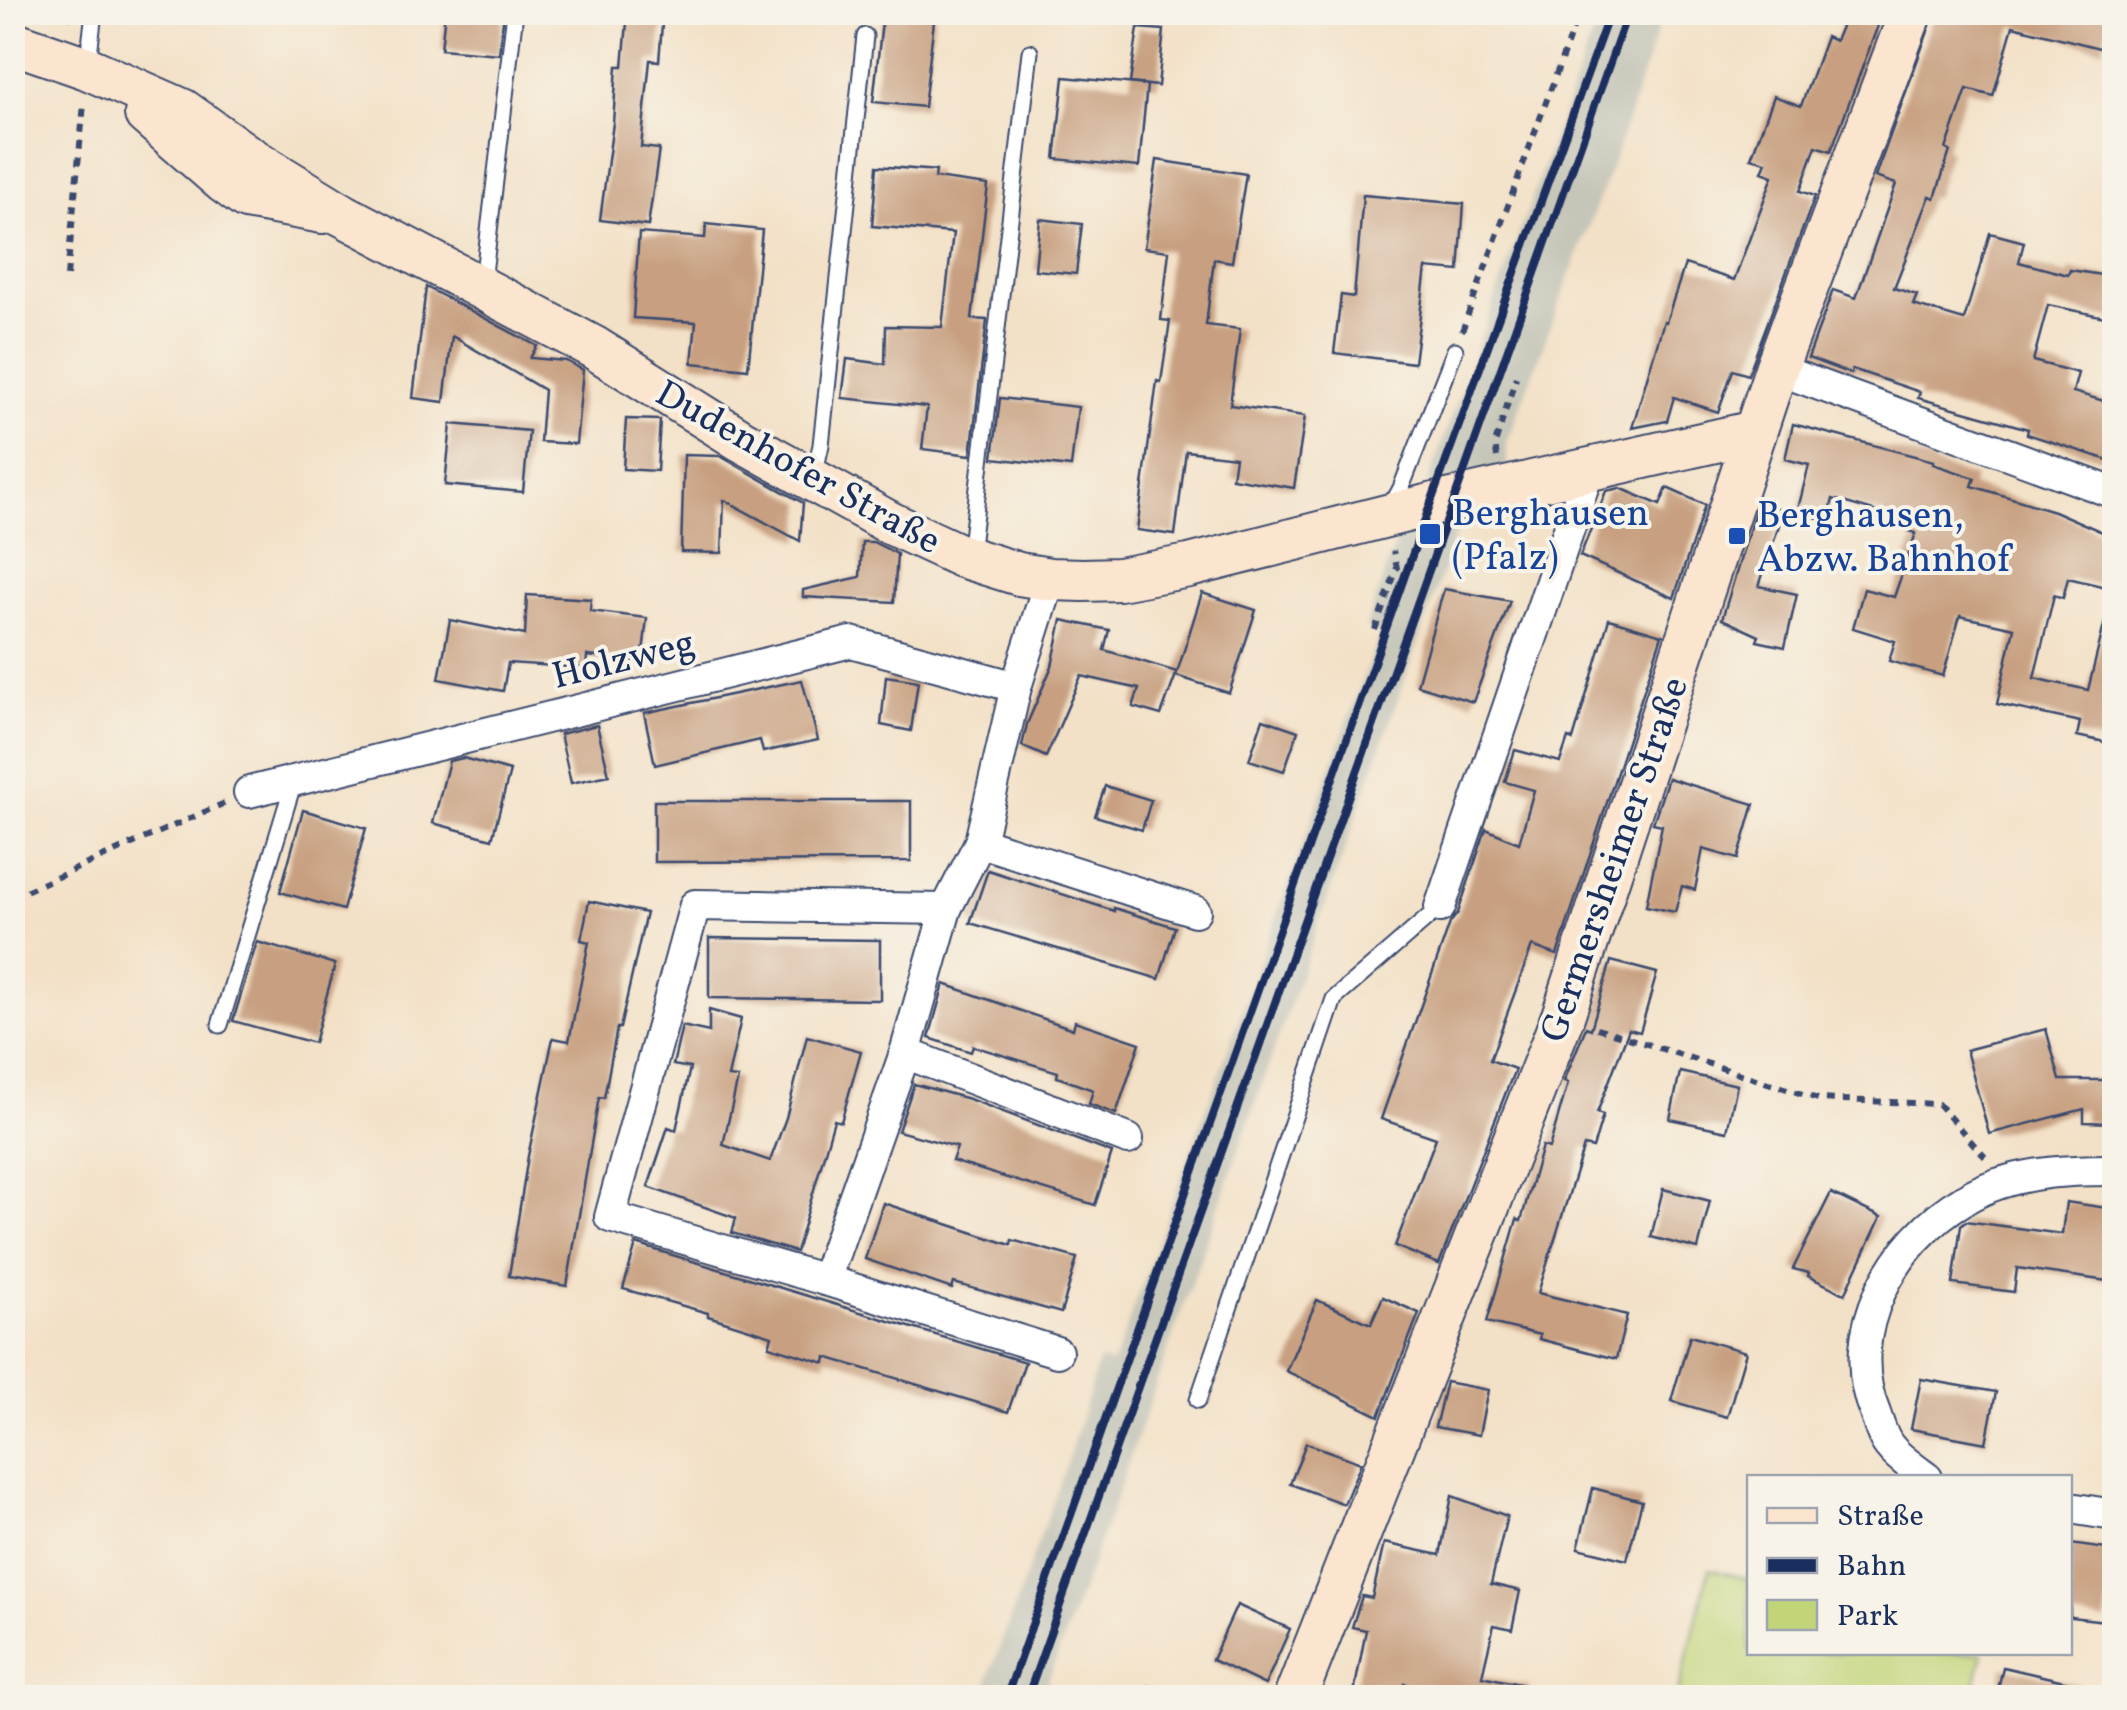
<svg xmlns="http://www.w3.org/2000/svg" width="2127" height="1710" viewBox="0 0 2127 1710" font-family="Vollkorn,serif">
<rect width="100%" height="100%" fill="#f7f3e8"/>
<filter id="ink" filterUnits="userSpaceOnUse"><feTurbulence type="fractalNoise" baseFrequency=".01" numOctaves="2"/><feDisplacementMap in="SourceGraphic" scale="20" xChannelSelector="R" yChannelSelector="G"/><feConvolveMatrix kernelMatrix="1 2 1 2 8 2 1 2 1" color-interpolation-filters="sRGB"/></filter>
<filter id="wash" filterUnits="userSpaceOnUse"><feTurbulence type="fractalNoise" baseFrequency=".0048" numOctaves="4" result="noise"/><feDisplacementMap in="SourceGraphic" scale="40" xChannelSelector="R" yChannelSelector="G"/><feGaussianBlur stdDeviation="2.25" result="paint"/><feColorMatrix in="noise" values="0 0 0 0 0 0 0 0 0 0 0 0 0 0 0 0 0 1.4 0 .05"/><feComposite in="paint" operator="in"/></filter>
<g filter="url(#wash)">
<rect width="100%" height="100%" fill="#f3e1c7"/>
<g fill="#c5c5b8">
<polygon points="1600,13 1663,13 1616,154 1507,441 1507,470 1427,484"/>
<polygon points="1462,517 1118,1492 1042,1697 981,1698 1064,1472 1099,1360 1113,1364 1380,633 1366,628 1400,528"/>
</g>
<polygon fill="#c1d478" stroke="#6e826b" stroke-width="2.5" points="1709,1569 1749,1579 1750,1652 1983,1653 1972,1697 1677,1697"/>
<g id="blocks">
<g fill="#c8a081">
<polygon points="445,12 504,12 499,54 441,49"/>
<polygon points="628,12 663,12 659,61 650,60 641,147 659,149 648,226 600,220 613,123 617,66 623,66"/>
<polygon points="883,12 935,12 924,107 873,102"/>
<polygon points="1847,12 1883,12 1831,151 1816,146 1800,191 1815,196 1748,375 1733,370 1718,412 1674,397 1667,421 1632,428 1664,321 1666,322 1685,264 1734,280 1773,176 1762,172 1766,162 1751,158 1774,96 1801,106 1826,37 1835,41"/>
<polygon points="1935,12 2111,12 2103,49 2013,26 1993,96 1967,89 1946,149 1950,151 1935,198 1930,196 1894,288 1917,295 1913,305 1964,320 1990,233 2024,242 2019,262 2068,275 2070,270 2114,277 2114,319 2048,305 2033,361 2078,373 2073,392 2114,404 2114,462 2027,434 2028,429 1918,398 1920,392 1852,369 1851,374 1808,358 1833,290 1856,298 1896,184 1875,177"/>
<polygon points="1138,28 1164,30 1158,86 1130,83"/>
<polygon points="1064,77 1147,85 1139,167 1055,159"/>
<polygon points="1157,160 1246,174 1232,262 1214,259 1206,325 1240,329 1230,405 1305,416 1294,488 1232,478 1235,457 1186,451 1175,535 1137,530 1157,381 1161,382 1170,321 1161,320 1169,251 1144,248"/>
<polygon points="877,166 936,171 935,178 988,185 972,319 987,320 971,455 922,449 927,407 842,398 847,359 885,364 886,326 942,327 953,233 872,226"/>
<polygon points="1363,195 1464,204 1459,271 1426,268 1414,363 1334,353 1341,295 1354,297"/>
<polygon points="1040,219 1082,224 1076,274 1035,270"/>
<polygon points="706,224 762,230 748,369 692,363 696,322 633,318 639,233 705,238"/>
<polygon points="426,287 537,346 530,358 566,361 583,370 576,444 540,442 544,390 452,336 444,402 413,398"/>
<polygon points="1000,398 1078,407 1071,467 993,458"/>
<polygon points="626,419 660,420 657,471 623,469"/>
<polygon points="451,424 529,431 523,492 445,485"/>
<polygon points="1793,424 1934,461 1933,464 1975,478 1972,486 2054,511 2114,537 2114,589 2068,578 2063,598 2054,595 2034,678 2088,690 2105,621 2114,622 2114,744 2077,736 2080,722 1997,704 2014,628 1960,616 1943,676 1889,661 1895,641 1853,628 1864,589 1894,597 1916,533 1881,522 1884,514 1833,499 1828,520 1797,513 1809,465 1785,459"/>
<polygon points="684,455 720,456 803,503 800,541 724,500 722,553 681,552"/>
<polygon points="1620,488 1660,505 1667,488 1705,505 1674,598 1580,556 1606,491"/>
<polygon points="1758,502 1784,510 1759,586 1797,594 1785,647 1757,641 1759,636 1722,619"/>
<polygon points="862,542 873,542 897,554 894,602 803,597 803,590 860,577"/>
<polygon points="1444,589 1510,601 1473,702 1417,685"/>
<polygon points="1202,593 1256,610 1229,693 1176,676"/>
<polygon points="527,595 591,599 590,611 647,618 642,662 587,656 586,668 508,663 503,691 439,679 450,620 525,635"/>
<polygon points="1609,619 1662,635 1557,955 1532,946 1490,1060 1515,1069 1439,1264 1395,1246 1436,1138 1381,1119 1450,923 1458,913 1486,829 1519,843 1534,790 1505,782 1515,750 1560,762 1568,738 1573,740"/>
<polygon points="1062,620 1109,630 1104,650 1177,672 1161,715 1133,707 1139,689 1081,676 1046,757 1022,746 1027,724 1052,666"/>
<polygon points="886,676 918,681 911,731 881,725"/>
<polygon points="802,680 818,740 763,752 760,740 655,765 644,713"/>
<polygon points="1263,719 1298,731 1284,771 1249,760"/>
<polygon points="597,725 609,775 571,783 560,734"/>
<polygon points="463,758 510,771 492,839 433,823 449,761"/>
<polygon points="1668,778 1754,804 1738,859 1703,849 1695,890 1682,886 1675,912 1646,906 1662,825 1653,823"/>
<polygon points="1105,786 1151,800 1142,830 1095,816"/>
<polygon points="654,801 911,801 911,861 654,862"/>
<polygon points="303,810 366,828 343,910 280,892"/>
<polygon points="988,870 1114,911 1114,908 1175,927 1159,979 970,923"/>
<polygon points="589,901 646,913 620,1028 617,1028 604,1098 599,1097 567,1286 509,1276 528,1156 553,1038 569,1041 589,942 581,940"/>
<polygon points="709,938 880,940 880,1000 709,998"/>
<polygon points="257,942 335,964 314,1043 233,1021"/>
<polygon points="1611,961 1657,973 1640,1032 1629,1029 1597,1113 1603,1115 1593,1148 1584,1146 1538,1293 1627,1315 1616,1359 1539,1339 1540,1335 1487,1322 1517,1219 1521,1221 1542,1146 1549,1148 1568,1083 1564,1081 1586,1027 1591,1029"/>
<polygon points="944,984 1073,1029 1075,1021 1140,1043 1116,1114 1089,1104 1093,1090 1057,1077 1058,1072 973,1046 971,1052 929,1038"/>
<polygon points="709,1010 741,1019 728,1077 738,1078 723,1145 770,1161 786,1118 807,1036 861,1051 841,1122 834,1120 796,1252 732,1233 736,1218 648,1187 668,1127 676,1130 690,1068 673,1065 682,1026 709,1032"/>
<polygon points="2046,1029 2060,1080 2114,1080 2114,1123 2084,1122 2084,1109 1989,1134 1966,1050"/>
<polygon points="1680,1072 1737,1085 1727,1131 1670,1119"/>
<polygon points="914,1084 969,1099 1112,1153 1095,1205 952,1161 957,1147 898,1131"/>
<polygon points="1663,1189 1710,1201 1698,1249 1651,1237"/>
<polygon points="1831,1193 1881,1217 1845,1294 1808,1276 1809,1273 1793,1269"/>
<polygon points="2066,1202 2114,1209 2114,1282 2017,1268 2014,1292 1953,1284 1961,1225 1966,1221 2062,1234"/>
<polygon points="883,1203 1011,1245 1012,1240 1077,1258 1061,1313 954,1283 952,1289 865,1259"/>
<polygon points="636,1244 1025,1362 1008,1412 826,1357 825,1363 769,1346 772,1336 708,1316 708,1313 623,1289"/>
<polygon points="1383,1297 1419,1313 1379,1416 1286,1371 1317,1300 1371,1324"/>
<polygon points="1690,1336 1746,1352 1727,1417 1671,1401"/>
<polygon points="1921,1379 1996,1392 1986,1443 1911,1429"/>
<polygon points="1446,1382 1488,1390 1479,1435 1435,1427"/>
<polygon points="1306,1443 1361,1463 1344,1504 1290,1484"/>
<polygon points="1593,1488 1642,1501 1627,1560 1578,1548"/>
<polygon points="1452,1496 1507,1516 1491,1584 1520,1591 1512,1629 1494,1625 1482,1676 1529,1686 1528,1698 1466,1698 1405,1684 1403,1698 1353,1698 1366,1630 1352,1627 1362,1596 1372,1598 1384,1543 1440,1555"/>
<polygon points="2070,1544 2114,1550 2106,1621 2070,1617"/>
<polygon points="1237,1605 1290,1629 1265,1685 1212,1660"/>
<polygon points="2003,1667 2090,1687 2089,1698 1996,1698"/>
</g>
</g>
</g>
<g filter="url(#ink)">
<use href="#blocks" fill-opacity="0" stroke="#3b4a6e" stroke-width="2.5"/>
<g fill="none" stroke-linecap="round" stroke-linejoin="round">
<g stroke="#3b4a6e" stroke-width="19">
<g id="lane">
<polyline points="88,63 94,12"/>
<polyline points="483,282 515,12"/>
<polyline points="814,476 821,445 865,36"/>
<polyline points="1390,508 1401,488 1455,350"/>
<polyline points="970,555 1030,52"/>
<polyline points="220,1025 294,781"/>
<polyline points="1198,1400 1334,999 1440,907"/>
<polyline points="1136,1698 1149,1694 1172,1698"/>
</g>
</g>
<g stroke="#3b4a6e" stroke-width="34">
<g id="street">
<polyline points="1776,369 2114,493"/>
<polyline points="1050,579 1016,687 980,842 946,909 905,1053 825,1280 1057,1352"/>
<polyline points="249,792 851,642 1016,687"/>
<polyline points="980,842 1195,911"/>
<polyline points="1440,907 1589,470"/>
<polyline points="905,1053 1128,1139"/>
<polyline points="825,1280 610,1217 695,905 946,909"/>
<path d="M1927,1478C1915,1469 1900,1459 1891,1448C1883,1440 1879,1424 1875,1413C1841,1333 1894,1240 1965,1199C2010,1172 2063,1170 2114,1170"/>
<polyline points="2070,1508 2114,1515"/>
</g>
</g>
<g stroke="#3b4a6e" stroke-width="46">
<g id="secondary">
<polyline points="12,42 87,68 182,110 247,156 343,215 593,347 741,440 890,523 961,556 1019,574 1050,579 1083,580 1119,579 1189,566 1430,505 1755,432"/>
<polyline points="146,114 224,182 246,198 323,212"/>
<polyline points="1295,1698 1563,1016 1776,369 1911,12"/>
</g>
</g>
<g stroke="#3b4a6e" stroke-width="6" stroke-dasharray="8 8" stroke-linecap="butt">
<polyline points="54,12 72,18"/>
<polyline points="67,276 84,104"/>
<polyline points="1462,331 1579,12"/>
<polyline points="1497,457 1495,444 1516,377"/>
<polyline points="1375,630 1397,568 1393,551"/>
<polyline points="12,897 225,803"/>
<polyline points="1597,1028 1818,1099 1938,1104 1985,1157"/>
</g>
<use href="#lane" stroke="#fff" stroke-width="15"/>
<use href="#street" stroke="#fff" stroke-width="30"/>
<use href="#secondary" stroke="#fbe5cf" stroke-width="42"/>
<g stroke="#1b2f5e" stroke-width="8">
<polyline points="1006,1698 1430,505 1610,12"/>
<polyline points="1027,1698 1628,12"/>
</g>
</g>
</g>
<g fill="#1a4fb4" stroke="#f7f3e8" stroke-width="4">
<rect x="1418" y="522" width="24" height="24" rx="5"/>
<rect x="1727" y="526" width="20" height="20" rx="5"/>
</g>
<g text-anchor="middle" stroke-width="8" stroke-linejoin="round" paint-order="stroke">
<g font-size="38" fill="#1b2f5e" stroke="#f7f3e8">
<text transform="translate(799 466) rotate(29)" y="13">Dudenhofer Straße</text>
<text transform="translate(623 658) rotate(-14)" y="13">Holzweg</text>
<text transform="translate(1613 859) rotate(-71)" y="13">Germersheimer Straße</text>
</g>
<g font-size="38" fill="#164399" stroke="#f7f3e8" text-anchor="start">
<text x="1452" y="525">Berghausen<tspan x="1452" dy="44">(Pfalz)</tspan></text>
<text x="1757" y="527">Berghausen,<tspan x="1757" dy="44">Abzw. Bahnhof</tspan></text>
</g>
</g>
<rect width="2127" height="1710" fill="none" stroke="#f7f3e8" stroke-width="50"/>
<rect x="1747" y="1475" width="325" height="180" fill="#f7f3e8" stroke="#9fa5b1" stroke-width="2.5"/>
<rect x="1767" y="1508" width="50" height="15" fill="#fbe5cf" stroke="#9fa5b1" stroke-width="2.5"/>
<text x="1837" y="1525" font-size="30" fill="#1b2f5e">Straße</text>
<rect x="1767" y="1558" width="50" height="15" fill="#1b2f5e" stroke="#9fa5b1" stroke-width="2.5"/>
<text x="1837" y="1575" font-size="30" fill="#1b2f5e">Bahn</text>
<rect x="1767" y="1600" width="50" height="30" fill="#c1d478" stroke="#9fa5b1" stroke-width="2.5"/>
<text x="1837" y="1625" font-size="30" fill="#1b2f5e">Park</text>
</svg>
